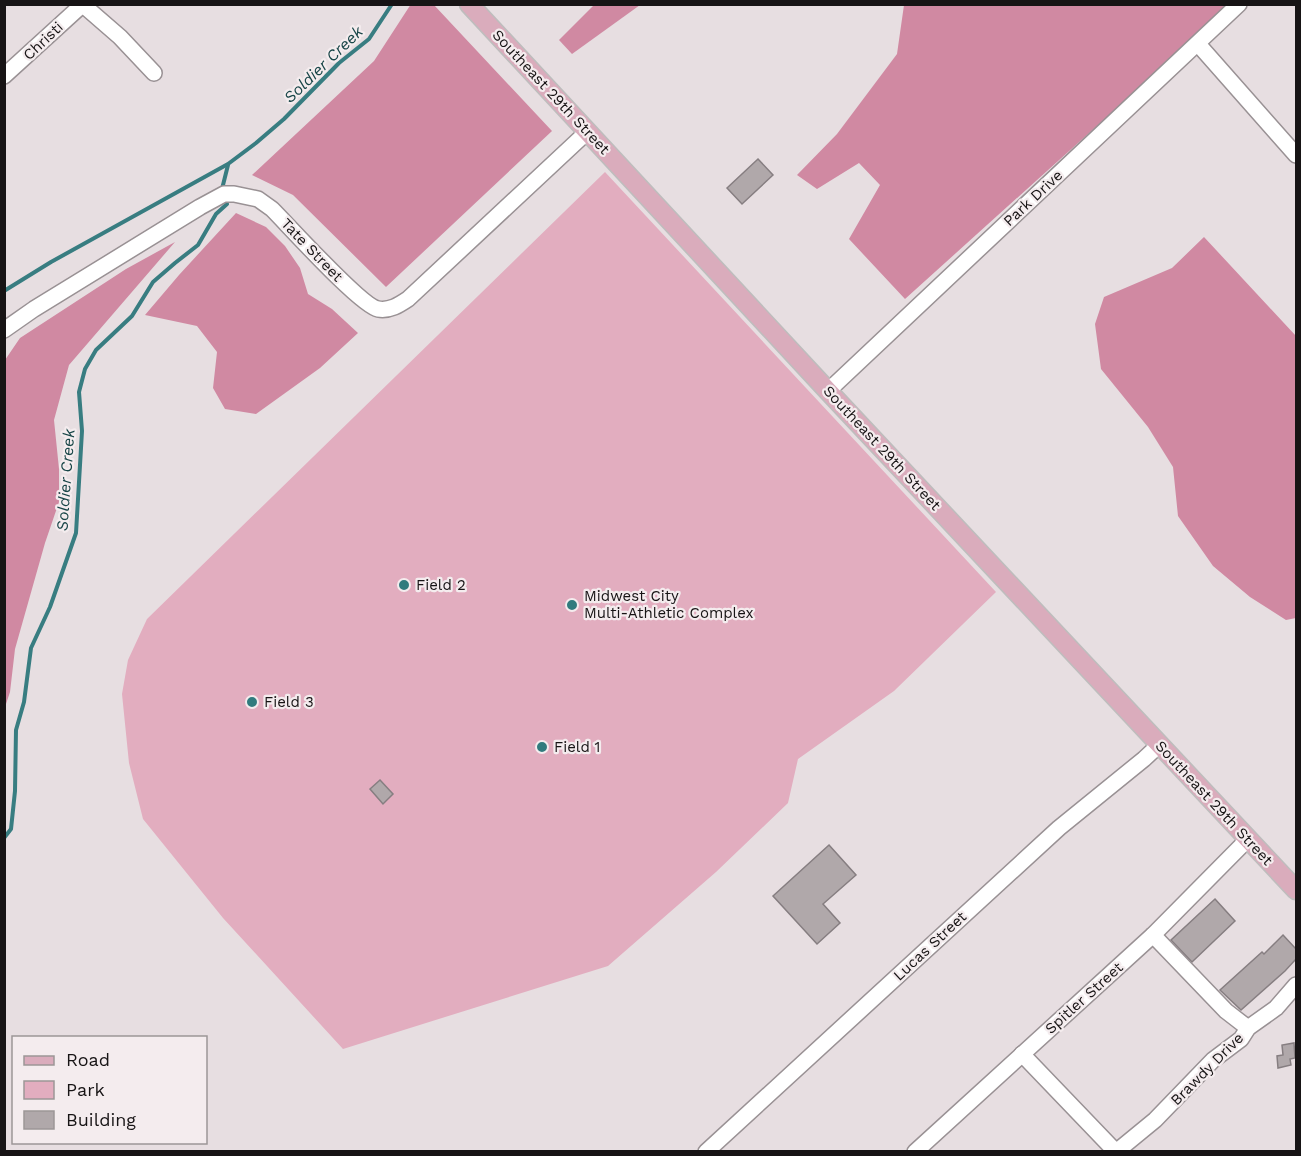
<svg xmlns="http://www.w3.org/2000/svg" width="1301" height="1156" viewBox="0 0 1301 1156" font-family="'Work Sans',sans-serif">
<rect width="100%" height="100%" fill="#e7dee1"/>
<polygon fill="#e2adbf" points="605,172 996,592 894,691 798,759 788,803 716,872 608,966 343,1049 223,918 143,819 129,763 122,694 128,660 147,619"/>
<g fill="#d089a2">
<polygon points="411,4 434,5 552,131 386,287 293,195 252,175 374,61"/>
<polygon points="594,5 640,5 572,54 559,40"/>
<polygon points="904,5 1231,5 905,299 849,239 880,185 859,163 817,189 797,175 837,134 897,54"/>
<polygon points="236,213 266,227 285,246 300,268 308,294 332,309 358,333 320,368 256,414 225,409 213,388 217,352 197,326 145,315 179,275"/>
<polygon points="1204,237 1296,336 1296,618 1286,620 1250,597 1213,566 1178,516 1173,467 1148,427 1101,369 1095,324 1104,297 1172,268"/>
<polygon points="175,242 69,365 54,420 59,469 59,502 45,543 15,649 10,692 5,707 5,360 20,338 126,269"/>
</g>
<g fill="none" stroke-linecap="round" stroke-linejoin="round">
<g stroke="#387d81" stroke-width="4">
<polyline points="222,189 228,165"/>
<polyline points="4,291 51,262 228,164 256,143 284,119 339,63 369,39 392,4"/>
<polyline points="4,838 11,829 15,791 16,730 24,702 31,648 50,607 76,533 82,431 79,392 85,369 96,350 132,316 153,282 175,263 198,245 216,214 227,204"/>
</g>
</g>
<g fill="#b0a8aa" stroke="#867e81" stroke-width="1.5">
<polygon points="758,159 773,175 742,204 727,188"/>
<polygon points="380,780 393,794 383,804 370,789"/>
<polygon points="829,845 856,875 823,904 840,923 817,944 773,896"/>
<polygon points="1215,899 1235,921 1192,962 1171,940"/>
<polygon points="1283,935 1296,949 1296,959 1285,971 1241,1010 1220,990 1262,952 1264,954"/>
<polygon points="1294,1043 1295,1058 1290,1059 1291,1065 1278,1068 1277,1056 1283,1055 1282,1045"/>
</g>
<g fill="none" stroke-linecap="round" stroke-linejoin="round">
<g stroke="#999194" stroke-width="18">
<g id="minor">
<polyline points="82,4 120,37 154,73"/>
<polyline points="1198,44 1296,155"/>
<polyline points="4,76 82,5"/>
<path d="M4,330L34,309L200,207L224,194H234L258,199L272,209C289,226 361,306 378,309C390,311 399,305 408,299L587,132"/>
<polyline points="828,391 1239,4"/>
<polyline points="1153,935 1226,1011 1248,1028"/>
<polyline points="1022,1054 1116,1152 1155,1120 1213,1060 1241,1039 1248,1028 1276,1008 1296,985"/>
<polyline points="706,1152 1059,828 1144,759 1159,745"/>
<polyline points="915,1152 1153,935 1248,839"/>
</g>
</g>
<g stroke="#bebdbd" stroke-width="21">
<polyline id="major" points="469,4 828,391 1296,890"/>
</g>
<use href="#minor" stroke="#fff" stroke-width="15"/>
<use href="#major" stroke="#daacbc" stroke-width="18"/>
</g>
<g fill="#317b7e" stroke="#f4ecee" stroke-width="2">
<circle cx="404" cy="585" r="6"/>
<circle cx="572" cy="605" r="6"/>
<circle cx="252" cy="702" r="6"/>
<circle cx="542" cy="747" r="6"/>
</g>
<g text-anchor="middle" stroke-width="4.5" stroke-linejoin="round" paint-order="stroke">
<g font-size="15" fill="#171415" stroke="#f4ecee">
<text transform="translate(43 41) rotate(-43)" y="5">Christi</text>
<text transform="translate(551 92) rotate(47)" y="5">Southeast 29th Street</text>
<text transform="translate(1033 198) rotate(-43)" y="5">Park Drive</text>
<text transform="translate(312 250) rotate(46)" y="5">Tate Street</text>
<text transform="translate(882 448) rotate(47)" y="5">Southeast 29th Street</text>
<text transform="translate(1214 803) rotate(47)" y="5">Southeast 29th Street</text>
<text transform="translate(930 946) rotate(-43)" y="5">Lucas Street</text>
<text transform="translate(1084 998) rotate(-42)" y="5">Spitler Street</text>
<text transform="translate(1207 1069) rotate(-45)" y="5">Brawdy Drive</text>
</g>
<g font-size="15" fill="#171415" stroke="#f4ecee" text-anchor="start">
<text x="416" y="590">Field 2</text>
<text x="584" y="601">Midwest City<tspan x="584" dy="17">Multi-Athletic Complex</tspan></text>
<text x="264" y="707">Field 3</text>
<text x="554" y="752">Field 1</text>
</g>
<g font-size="16" font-style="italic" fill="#194648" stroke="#f4ecee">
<text transform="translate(323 64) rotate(-44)" y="6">Soldier Creek</text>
<text transform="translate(65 480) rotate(-86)" y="6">Soldier Creek</text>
</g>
</g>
<rect width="1301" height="1156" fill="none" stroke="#171415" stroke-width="12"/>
<rect x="12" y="1036" width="195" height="108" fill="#f4ecee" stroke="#9c9697" stroke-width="1.5"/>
<rect x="24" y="1056" width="30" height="9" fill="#daacbc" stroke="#9c9697" stroke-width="1.5"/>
<text x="66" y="1066" font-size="18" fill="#171415">Road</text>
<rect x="24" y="1081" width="30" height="18" fill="#e2adbf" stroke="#9c9697" stroke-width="1.5"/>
<text x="66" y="1096" font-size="18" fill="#171415">Park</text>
<rect x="24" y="1111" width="30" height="18" fill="#b0a8aa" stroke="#9c9697" stroke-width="1.5"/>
<text x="66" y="1126" font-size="18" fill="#171415">Building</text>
</svg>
